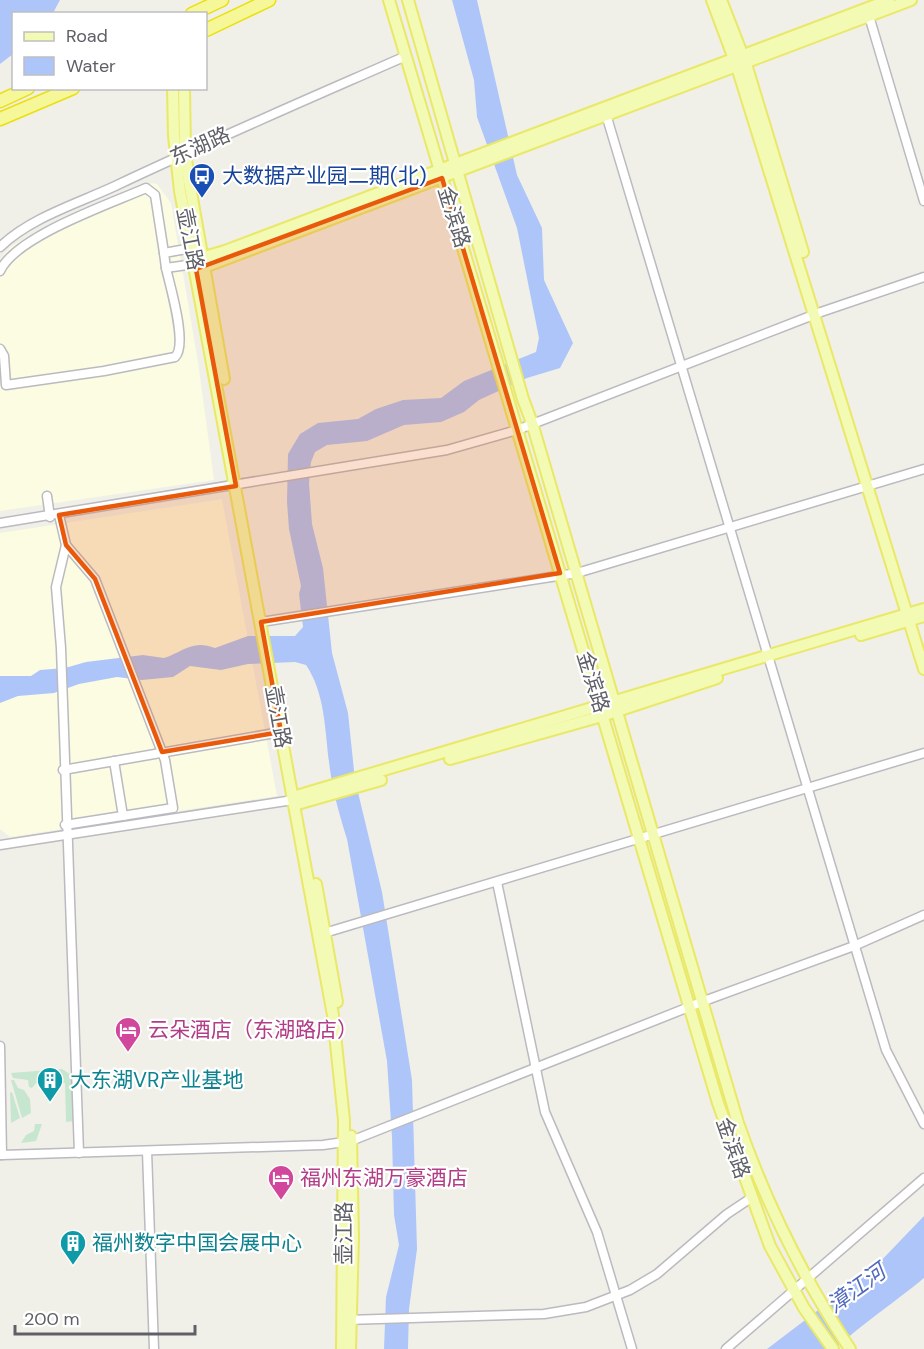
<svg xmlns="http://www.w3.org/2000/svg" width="924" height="1349" viewBox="0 0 924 1349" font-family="'DM Sans','Noto Sans SC',sans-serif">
<rect width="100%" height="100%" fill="#f0f0e8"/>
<g fill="#fbfce1">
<polygon points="152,183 157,184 171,203 198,362 214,480 0,511 0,260 9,248 35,232"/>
<polygon points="222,499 277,796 10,837 0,829 0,533"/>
</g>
<g fill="#c6e6cf">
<polygon points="62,1069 73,1076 74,1121 66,1122 65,1083 36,1083 32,1088 29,1087 28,1080 13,1078 11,1073"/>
<polygon points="11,1080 14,1080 18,1088 24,1090 30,1099 31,1113 22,1118"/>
<polygon points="12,1092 20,1118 11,1123 10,1093"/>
<polygon points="35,1124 42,1124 36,1141 21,1143 26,1135 34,1131"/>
</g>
<g fill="#aec5fa">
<polygon points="0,0 60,0 53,13 14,14 13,54 0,64"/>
<path d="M452,0H477L517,175L542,228L544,280L573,343L560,368L527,378L479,400L464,412L441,422L404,425L367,441L327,445L315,452L311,462L309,483L312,524L323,568L332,653L348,713L355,780L382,892L412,1080L417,1249L409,1309L408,1349H384L386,1297L399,1245L394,1215L392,1137L387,1061L347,839C339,814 332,788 329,762C325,730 325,693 306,665L295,662L248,664L221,670L190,666L173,677L142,680L117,677L79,684L54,693L18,696L0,703V676H31L40,670L65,668L86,662L143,655L164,658C183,652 192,639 215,648L248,636H295L303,627L299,594L301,586L289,529L287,502L288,454L300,434L318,423L358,419L376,409L403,400L441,398L464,381L536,352L539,338L517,228L477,117L474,80Z"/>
<path d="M924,1216V1278C895,1302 863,1323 835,1349H767L875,1267Z"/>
</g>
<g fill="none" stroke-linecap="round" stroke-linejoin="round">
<g stroke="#babac0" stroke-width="11">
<g id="minor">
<polyline points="869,16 924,201"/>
<polyline points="605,111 886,1050 924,1124"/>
<path d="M0,247C30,218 76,204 113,187C210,141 308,99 406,56"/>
<polyline points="192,248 164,253 166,268 194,264"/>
<path d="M0,271C16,236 110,204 146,188L155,195L164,253"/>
<path d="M0,349L4,356L6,385L104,371L175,357C188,345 170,286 166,268"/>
<polyline points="47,496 50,517"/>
<polyline points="59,515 66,545 56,587 61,648 79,1153"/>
<polyline points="0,523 447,450 517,430 821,312 924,277"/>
<polyline points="261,622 577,573 924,469"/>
<polyline points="114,761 123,816"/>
<polyline points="63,770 281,732"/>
<polyline points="65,825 173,808 165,760 95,579 66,545"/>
<polyline points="0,845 293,800"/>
<polyline points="497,882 545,1112 597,1232 632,1349"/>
<polyline points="321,934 924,753"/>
<polyline points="0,1046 2,1155 0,1155"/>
<polyline points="147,1151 154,1349"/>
<polyline points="2,1155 323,1145 351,1141 704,1001 854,946 924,915"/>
<polyline points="346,1320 544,1314 586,1307 630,1290 657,1274 727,1214 751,1198"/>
<polyline points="726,1349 924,1178"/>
</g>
</g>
<g stroke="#eae868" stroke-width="14">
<g id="major">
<polyline points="389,0 718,1103 770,1246 804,1308 833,1349"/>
<path d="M408,0L523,399L532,423L738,1123C766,1203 803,1278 850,1349"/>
<polyline points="712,0 737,67 924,669"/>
<polyline points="721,0 746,64 803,252"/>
<polyline points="173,88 174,136 180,191 333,1015 344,1120 342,1349"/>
<polyline points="184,88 185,152 189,181 224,379"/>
<polyline points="197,259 225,251 889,0"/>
<polyline points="199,269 911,0"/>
<polyline points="861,635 924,616"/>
<polyline points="450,759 602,716 717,678"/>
<polyline points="293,797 924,609"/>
<polyline points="294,805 381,780"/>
<polyline points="316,884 337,1002"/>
<polyline points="350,1349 353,1237 351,1136"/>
</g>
</g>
<g stroke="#eae00e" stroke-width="15">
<g id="highway">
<polyline points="192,14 222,0"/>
<polyline points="206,30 269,0"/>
<polyline points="0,101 28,88"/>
<polyline points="0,119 73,88"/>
</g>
</g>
<use href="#minor" stroke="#fff" stroke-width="8"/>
<use href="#major" stroke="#f3fab3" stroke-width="10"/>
<use href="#highway" stroke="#f6f798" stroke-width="12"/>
</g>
<path fill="#e8590c" fill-opacity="0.2" stroke="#e8590c" stroke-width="4.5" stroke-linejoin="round" d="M442,178L560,573L261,622L281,732L162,752L95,579L66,545L59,515L236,486L196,269Z"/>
<defs>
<g id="bus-pin" transform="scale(1.35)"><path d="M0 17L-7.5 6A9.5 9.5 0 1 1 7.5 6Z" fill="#1a4fb4" stroke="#fff"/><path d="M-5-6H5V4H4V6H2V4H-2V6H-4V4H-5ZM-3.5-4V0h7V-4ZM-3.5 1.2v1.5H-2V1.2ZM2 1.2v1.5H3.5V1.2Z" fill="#fff"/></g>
<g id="hotel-pin" transform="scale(1.35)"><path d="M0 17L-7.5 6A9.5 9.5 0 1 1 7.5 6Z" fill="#d1479c" stroke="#fff"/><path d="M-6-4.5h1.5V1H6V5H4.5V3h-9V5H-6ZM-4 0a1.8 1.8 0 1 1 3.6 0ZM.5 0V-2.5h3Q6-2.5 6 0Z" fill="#fff"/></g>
<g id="building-pin" transform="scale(1.35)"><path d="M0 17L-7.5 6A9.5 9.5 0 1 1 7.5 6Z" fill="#0f9aa8" stroke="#fff"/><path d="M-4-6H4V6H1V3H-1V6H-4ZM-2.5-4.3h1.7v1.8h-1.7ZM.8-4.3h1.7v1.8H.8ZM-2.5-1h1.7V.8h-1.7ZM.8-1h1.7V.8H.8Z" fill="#fff"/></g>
</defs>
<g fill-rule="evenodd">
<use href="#bus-pin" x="202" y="176"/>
<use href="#hotel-pin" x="128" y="1030"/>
<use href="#building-pin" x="50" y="1080"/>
<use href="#hotel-pin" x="281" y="1178"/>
<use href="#building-pin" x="73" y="1243"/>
</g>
<g text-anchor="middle" stroke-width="4.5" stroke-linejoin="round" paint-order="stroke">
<g font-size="21" fill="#5f6067" stroke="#fff">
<text transform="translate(200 146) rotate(-24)" y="7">东湖路</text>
<text transform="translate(454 217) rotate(73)" y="7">金滨路</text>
<text transform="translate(190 239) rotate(79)" y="7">壶江路</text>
<text transform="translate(593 682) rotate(73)" y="7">金滨路</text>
<text transform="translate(278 717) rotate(80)" y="7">壶江路</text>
<text transform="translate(733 1148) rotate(71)" y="7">金滨路</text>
<text transform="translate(344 1233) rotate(-90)" y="7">壶江路</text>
</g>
<g font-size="21" fill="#164399" stroke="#fff" text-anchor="start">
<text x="222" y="183">大数据产业园二期(北)</text>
</g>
<g font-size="21" fill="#b23c85" stroke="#fff" text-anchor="start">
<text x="148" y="1037">云朵酒店（东湖路店）</text>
<text x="300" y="1185">福州东湖万豪酒店</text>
</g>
<g font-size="21" fill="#0d838f" stroke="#fff" text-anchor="start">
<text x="70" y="1087">大东湖VR产业基地</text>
<text x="92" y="1250">福州数字中国会展中心</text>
</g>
<g font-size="22" font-style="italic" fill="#5068be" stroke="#fff">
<text transform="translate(856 1288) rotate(-36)" y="8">漳江河</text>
</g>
</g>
<rect x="12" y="12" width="195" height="78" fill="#ffffff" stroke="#bfbfc2" stroke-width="1.5"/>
<rect x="24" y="32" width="30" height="9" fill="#f3fab3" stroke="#bfbfc2" stroke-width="1.5"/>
<text x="66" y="42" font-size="18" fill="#5f6067">Road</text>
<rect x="24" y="57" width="30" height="18" fill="#aec5fa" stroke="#bfbfc2" stroke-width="1.5"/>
<text x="66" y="72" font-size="18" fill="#5f6067">Water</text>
<path d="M15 1325v9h180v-9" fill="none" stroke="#5f6067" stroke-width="3"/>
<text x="24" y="1325" font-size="18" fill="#5f6067" stroke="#ffffff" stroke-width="4.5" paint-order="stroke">200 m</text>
</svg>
